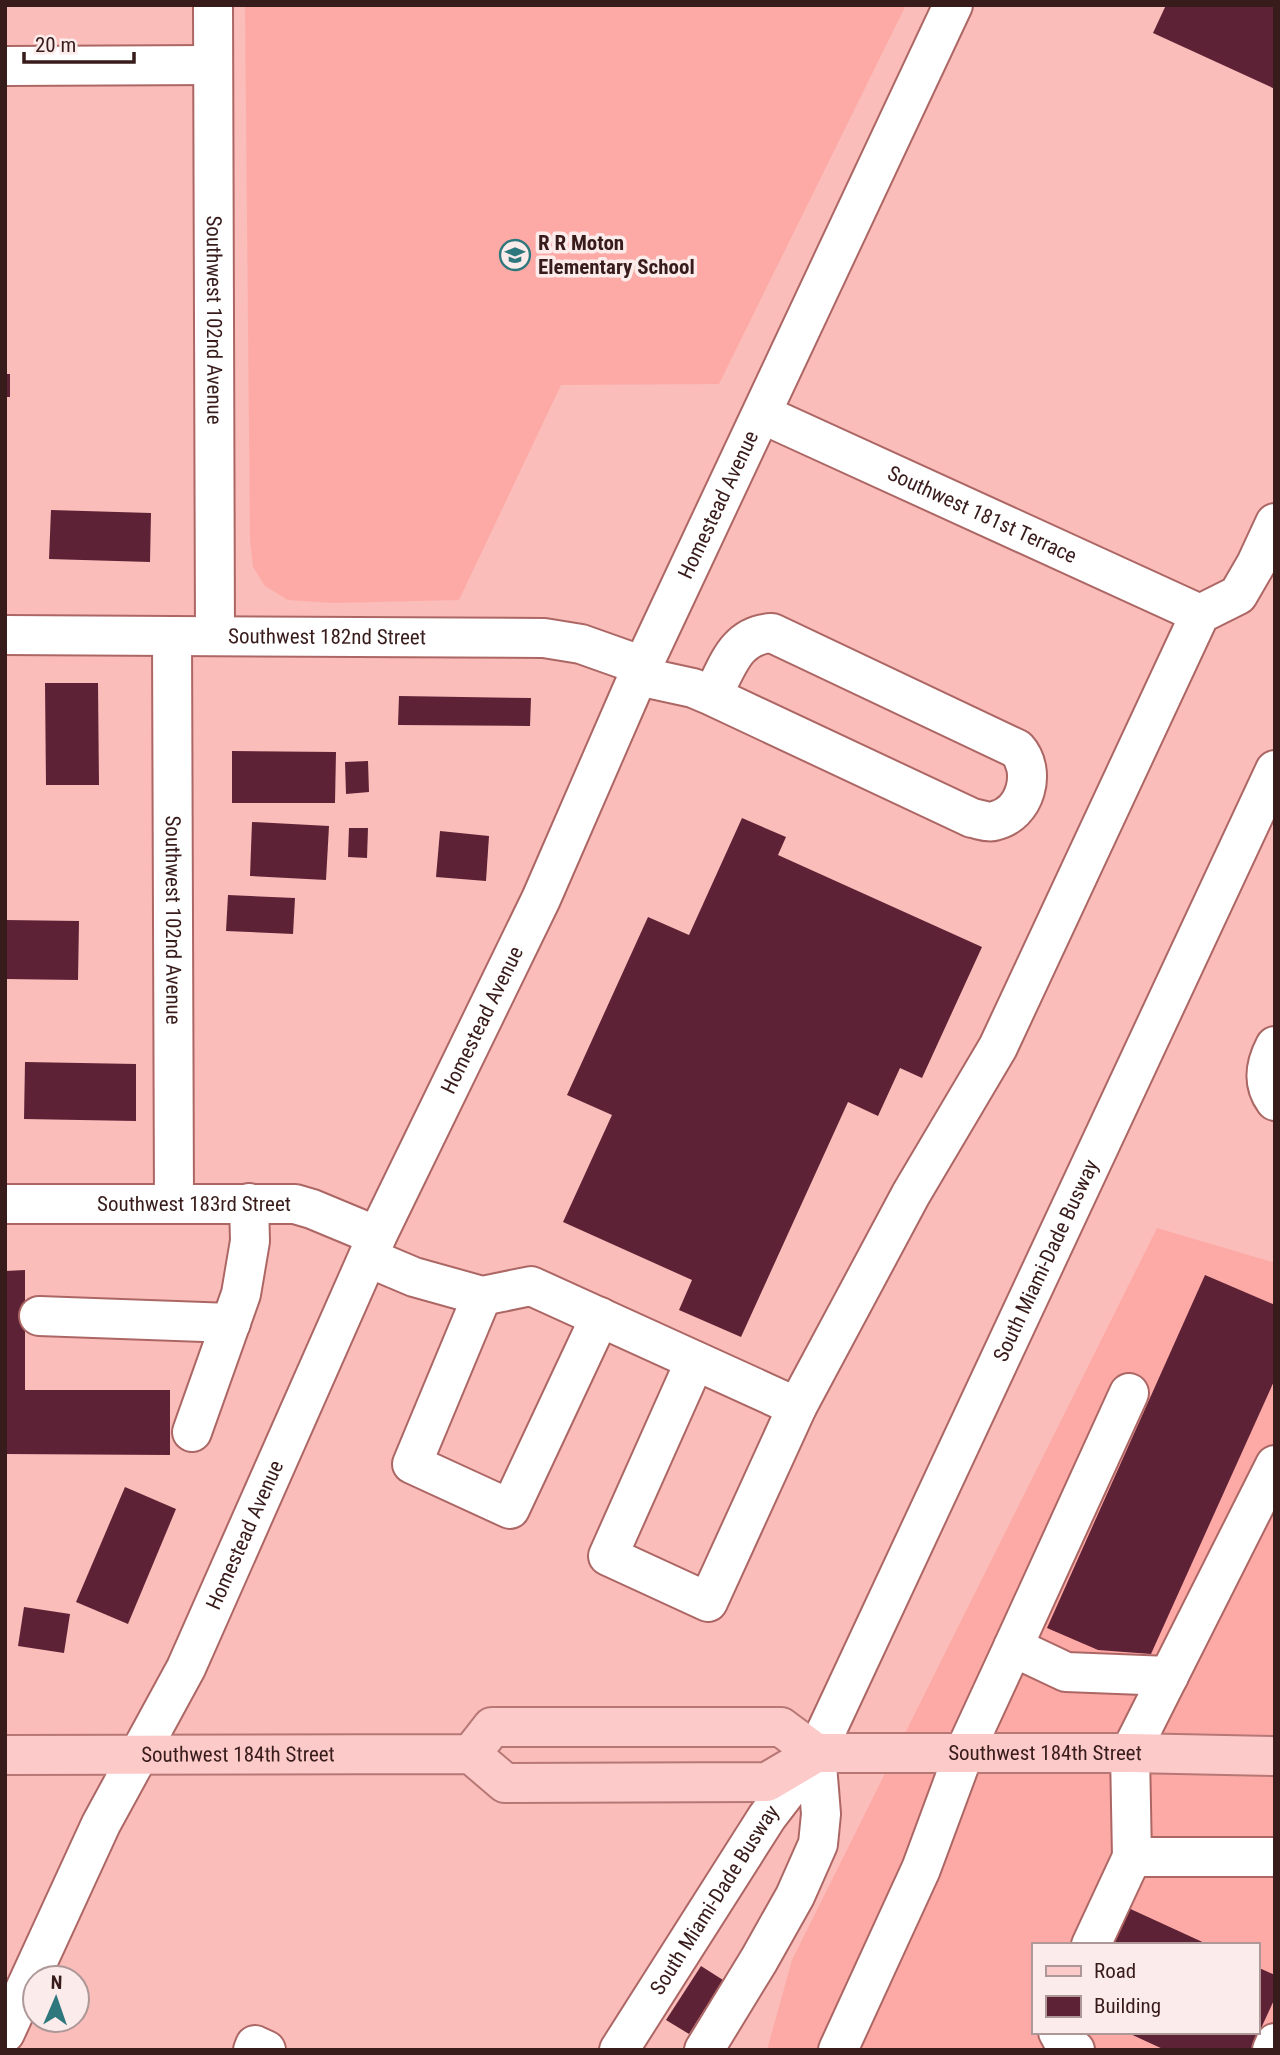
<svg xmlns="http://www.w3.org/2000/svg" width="1280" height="2055" viewBox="0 0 1280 2055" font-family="'Roboto Condensed',sans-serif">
<rect width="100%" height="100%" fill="#fabdba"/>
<g fill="#fdaaa6" fill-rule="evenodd">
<polygon points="245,5 906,5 719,384 561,385 459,600 335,603 288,600 265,586 253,567 250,540"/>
<path d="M1157,1228L1275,1263V2050H767L792,1960ZM1033,1945H1257V2032H1033Z"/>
</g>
<g fill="#5e2236">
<polygon points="1166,5 1275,5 1275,89 1153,33"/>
<rect x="5" y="374" width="5" height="23"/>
<polygon points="51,510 151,513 150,562 49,559"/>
<polygon points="45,683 98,683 99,785 46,785"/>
<polygon points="399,696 531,698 530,726 398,725"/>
<polygon points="232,751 336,752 335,803 232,803"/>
<polygon points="368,761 369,792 346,794 345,762"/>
<polygon points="742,818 786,837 778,855 982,947 922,1078 900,1068 878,1116 848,1102 741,1337 679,1310 692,1280 563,1222 612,1115 567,1095 648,917 689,935"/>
<polygon points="252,822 329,826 326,880 250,876"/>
<polygon points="349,828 368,828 367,858 348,857"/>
<polygon points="440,831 489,836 486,881 436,877"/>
<polygon points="228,895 295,898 293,934 226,931"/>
<polygon points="5,920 79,921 78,980 5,979"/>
<polygon points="25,1062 136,1064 136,1121 24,1119"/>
<polygon points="25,1270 25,1390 170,1390 170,1455 5,1454 5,1271"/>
<polygon points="1205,1275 1275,1305 1275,1379 1151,1654 1098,1650 1047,1628"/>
<polygon points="125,1487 176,1509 128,1624 76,1602"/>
<polygon points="24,1607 70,1614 64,1653 18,1646"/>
<polygon points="1124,1906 1209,1945 1106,1945"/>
<polygon points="701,1966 723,1980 689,2034 666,2020"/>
<polygon points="1257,1967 1275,1975 1275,1998 1251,2050 1165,2050 1126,2032 1257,2032"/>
</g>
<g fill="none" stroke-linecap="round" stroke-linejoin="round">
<g stroke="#ac6765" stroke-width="42">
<g id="minor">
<path id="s1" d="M213,5L215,636"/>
<polyline points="5,66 213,65"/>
<path id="s2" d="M762,414L1200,614"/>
<path id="s3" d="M5,635L544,638L581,644L643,666"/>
<path id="s4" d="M172,636L174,1203"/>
<path d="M638,676L693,688L712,696L972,818C979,819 987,823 994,821C1026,814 1037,771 1017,749L772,633C735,635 728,666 712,696"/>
<path d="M1275,1046C1265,1065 1262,1083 1275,1101"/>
<path id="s5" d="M5,1204H295L312,1209L377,1236"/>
<polyline points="369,1258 414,1277 482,1296 531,1286 797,1407 911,1194 998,1047 1200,614 1238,595 1256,564 1275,523"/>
<polyline points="482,1296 412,1464 510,1509 600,1317"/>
<polyline points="39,1316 231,1323"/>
<polyline points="695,1361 608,1556 708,1602 797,1407"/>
<polyline points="192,1432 241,1294 250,1241 249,1203"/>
<polyline points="1275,1465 1130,1753 1132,1857 1275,1857"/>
<polyline points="1013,1647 1129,1393"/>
<polyline points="1091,1945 1132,1857"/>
<polyline points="1058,2032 1065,2045 1075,2050"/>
<path id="s6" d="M5,2033L101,1824L186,1668L377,1236L541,899L638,676L953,5"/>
<polyline points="253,2050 255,2045 266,2050"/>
<path id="s7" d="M619,2050L767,1817L816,1753L1275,770"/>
<polyline points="704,2050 759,1960 795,1896 818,1844 821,1814 816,1753"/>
<polyline points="838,2050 921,1869 964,1753 1013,1647 1066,1672 1169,1676"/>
<polyline points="1272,2050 1275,2043"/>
</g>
</g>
<g stroke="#b67775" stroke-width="42">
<g id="major">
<path id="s8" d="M816,1753H1130L1275,1756"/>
<path id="s9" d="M5,1755L471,1754L505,1783L767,1782L816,1753L781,1727H492L471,1754"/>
</g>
</g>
<use href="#minor" stroke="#fff" stroke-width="38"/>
<use href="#major" stroke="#fccbc9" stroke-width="38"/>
</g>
<defs>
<g id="school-ring" transform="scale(1.575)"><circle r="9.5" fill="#fbebea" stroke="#2e787d" stroke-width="1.5"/><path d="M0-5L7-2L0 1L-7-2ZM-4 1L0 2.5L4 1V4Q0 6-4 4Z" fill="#2e787d"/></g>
</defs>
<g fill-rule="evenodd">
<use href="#school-ring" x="515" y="255"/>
</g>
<g text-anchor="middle" stroke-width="7" stroke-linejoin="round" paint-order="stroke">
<g font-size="21" font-weight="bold" fill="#381c1b" stroke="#fbebea" text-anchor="start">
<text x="538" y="250">R R Moton<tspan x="538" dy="24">Elementary School</tspan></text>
</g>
<g font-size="21" fill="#381c1b" stroke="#fbebea">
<text dy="7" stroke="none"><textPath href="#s1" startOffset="315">Southwest 102nd Avenue</textPath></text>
<text dy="7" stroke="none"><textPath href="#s6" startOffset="1687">Homestead Avenue</textPath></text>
<text dy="7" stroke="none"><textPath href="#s2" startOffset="242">Southwest 181st Terrace</textPath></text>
<text dy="7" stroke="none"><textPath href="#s3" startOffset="322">Southwest 182nd Street</textPath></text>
<text dy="7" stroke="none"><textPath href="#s4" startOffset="284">Southwest 102nd Avenue</textPath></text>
<text dy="7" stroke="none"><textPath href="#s6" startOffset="1120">Homestead Avenue</textPath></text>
<text dy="7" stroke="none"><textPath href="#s5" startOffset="189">Southwest 183rd Street</textPath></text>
<text dy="7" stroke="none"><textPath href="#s7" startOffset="900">South Miami-Dade Busway</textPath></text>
<text dy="7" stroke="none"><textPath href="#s6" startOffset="553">Homestead Avenue</textPath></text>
<text dy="7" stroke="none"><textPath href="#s8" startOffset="229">Southwest 184th Street</textPath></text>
<text dy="7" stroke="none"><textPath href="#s9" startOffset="233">Southwest 184th Street</textPath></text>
<text dy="7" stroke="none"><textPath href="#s7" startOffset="178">South Miami-Dade Busway</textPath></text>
</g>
</g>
<rect width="1280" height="2055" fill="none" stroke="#381c1b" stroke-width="14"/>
<rect x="1032" y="1943" width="228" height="91" fill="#fbebea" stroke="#ad9897" stroke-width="2"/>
<rect x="1046" y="1966" width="35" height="10" fill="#fccbc9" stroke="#ad9897" stroke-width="2"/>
<text x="1094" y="1978" font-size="21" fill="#381c1b">Road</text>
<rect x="1046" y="1996" width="35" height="21" fill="#5e2236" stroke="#ad9897" stroke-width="2"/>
<text x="1094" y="2013" font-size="21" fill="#381c1b">Building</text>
<g transform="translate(56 1999) rotate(2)"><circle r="33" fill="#fbebea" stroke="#ad9897" stroke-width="2"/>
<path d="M0-5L12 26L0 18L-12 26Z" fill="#2e787d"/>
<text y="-10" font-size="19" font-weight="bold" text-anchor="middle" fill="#381c1b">N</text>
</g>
<path d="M24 52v10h110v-10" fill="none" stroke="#381c1b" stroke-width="3.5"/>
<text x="35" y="52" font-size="21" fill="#381c1b" stroke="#fbebea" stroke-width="5" paint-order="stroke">20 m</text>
</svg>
